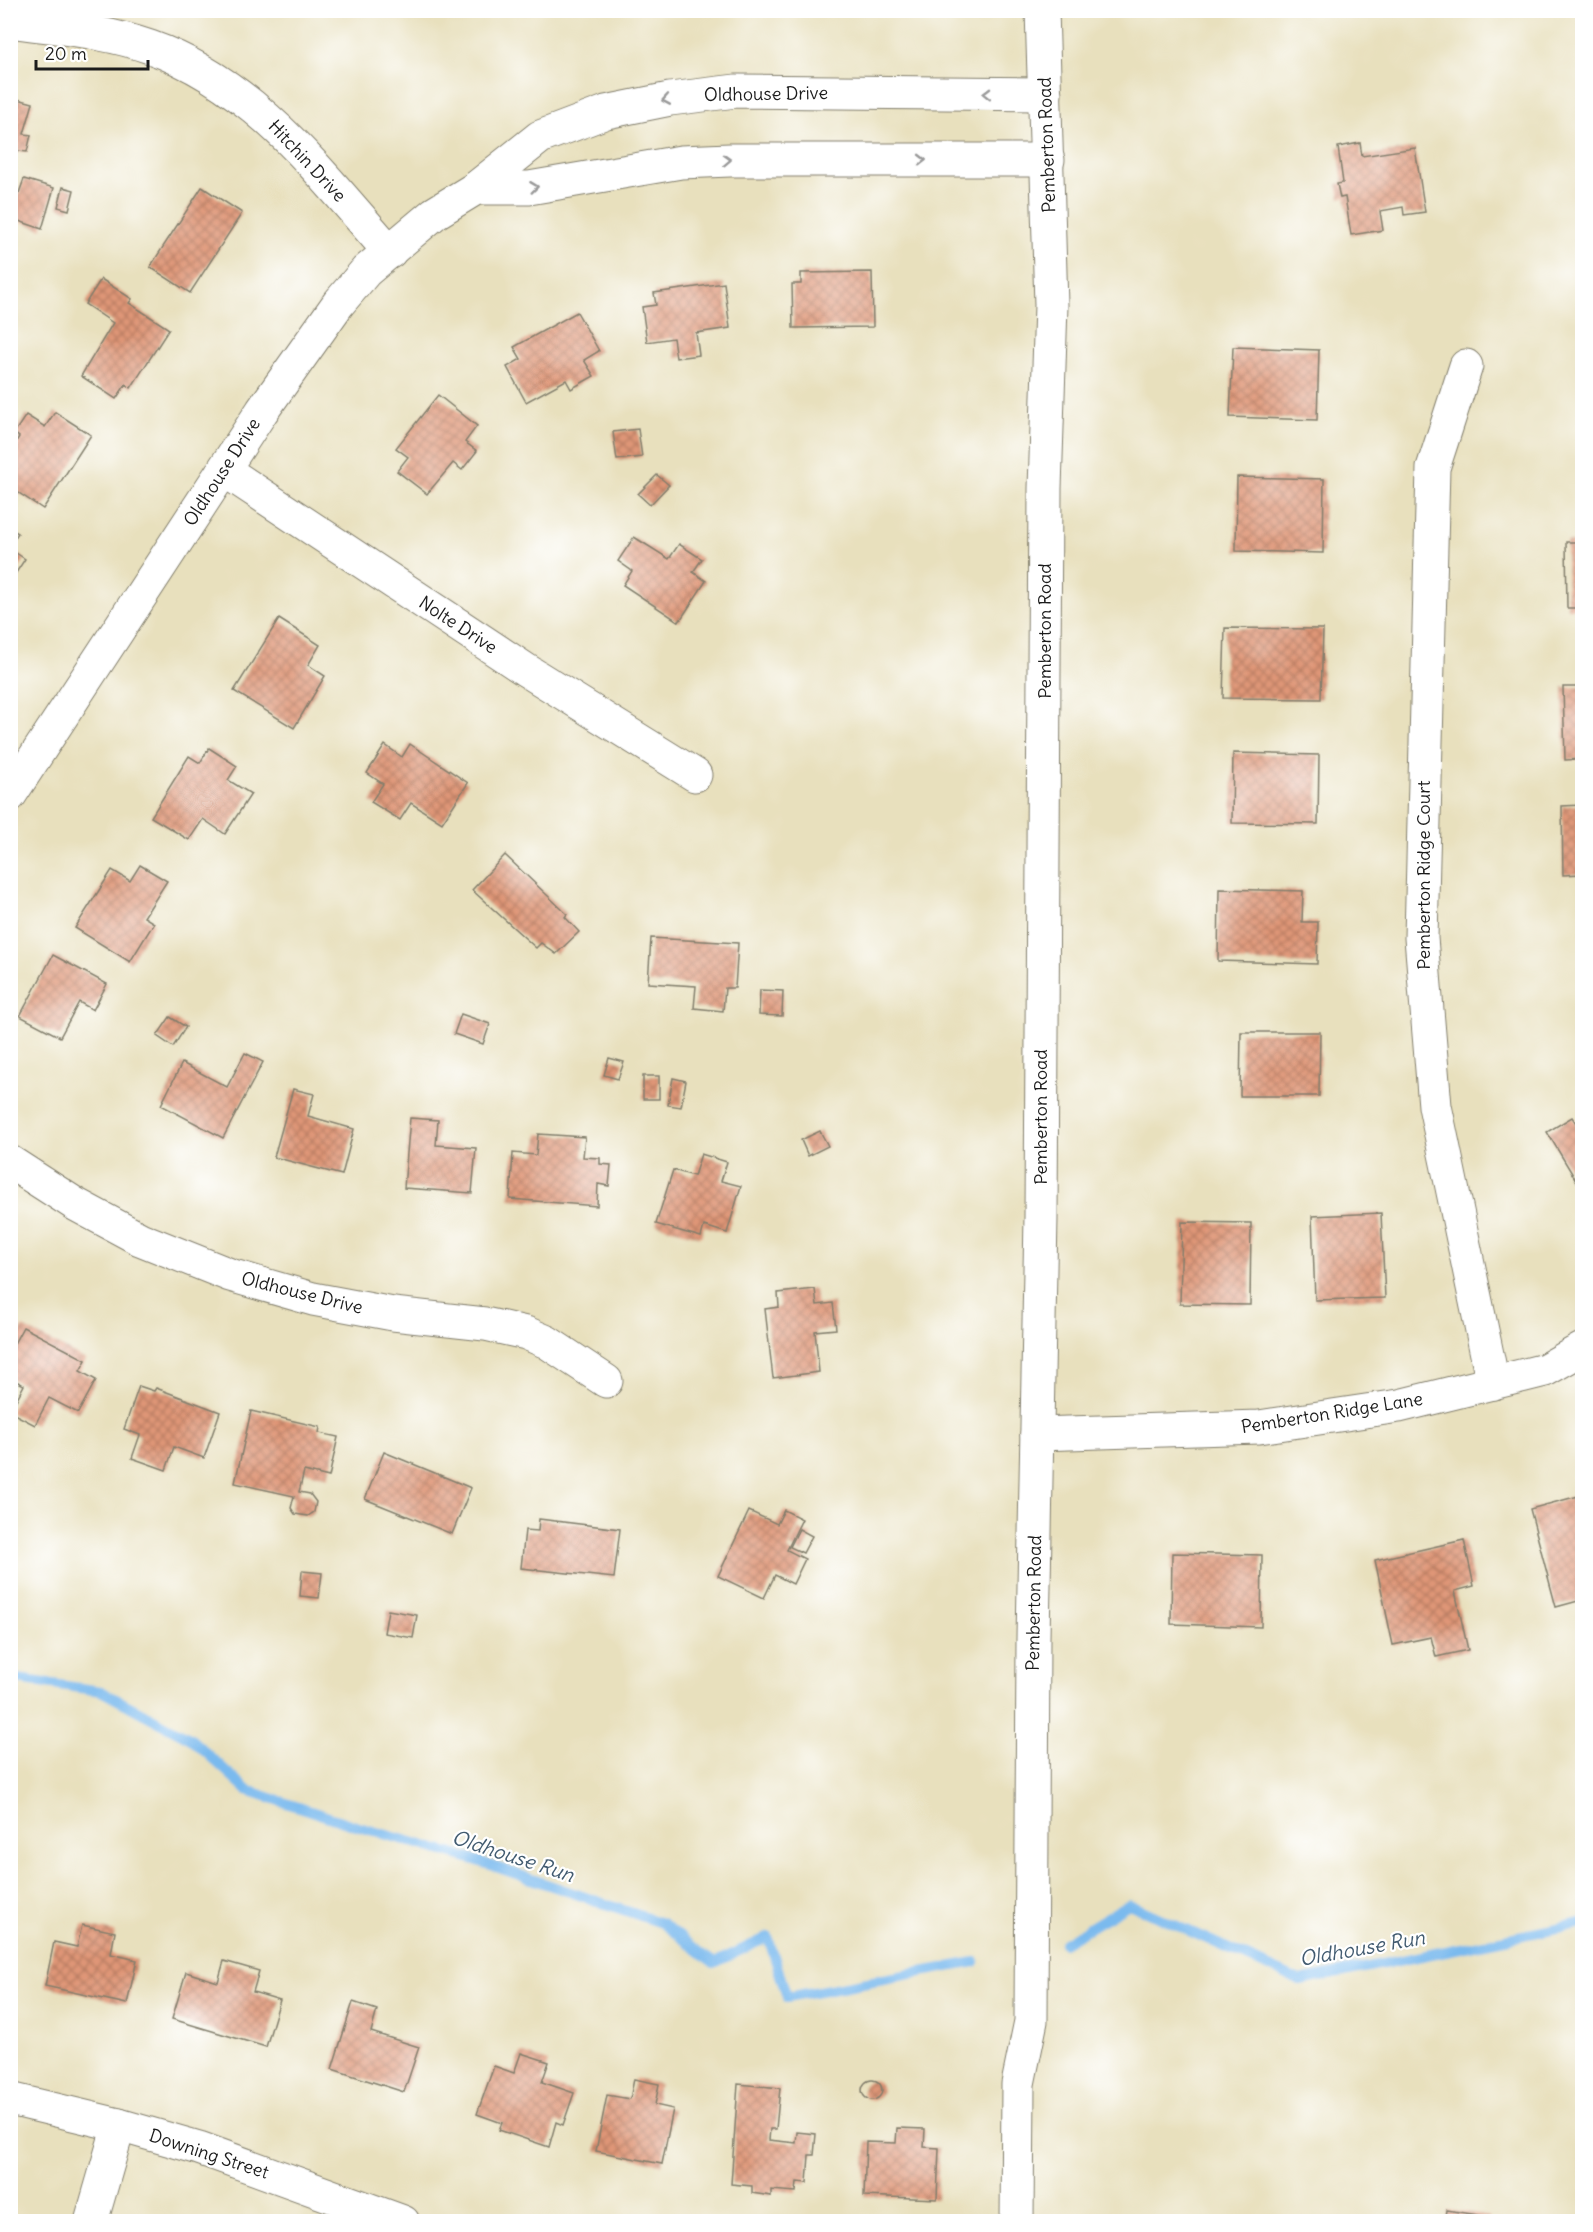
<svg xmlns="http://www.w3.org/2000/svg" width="1593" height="2232" viewBox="0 0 1593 2232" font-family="Delius,sans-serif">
<defs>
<pattern id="building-cross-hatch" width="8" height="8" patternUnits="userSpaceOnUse" patternTransform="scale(1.5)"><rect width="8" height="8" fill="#df9677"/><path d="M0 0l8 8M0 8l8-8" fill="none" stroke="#b47a61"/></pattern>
</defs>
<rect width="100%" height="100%" fill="#fff"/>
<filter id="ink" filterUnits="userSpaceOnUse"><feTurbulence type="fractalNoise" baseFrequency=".0167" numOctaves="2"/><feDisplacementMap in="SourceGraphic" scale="12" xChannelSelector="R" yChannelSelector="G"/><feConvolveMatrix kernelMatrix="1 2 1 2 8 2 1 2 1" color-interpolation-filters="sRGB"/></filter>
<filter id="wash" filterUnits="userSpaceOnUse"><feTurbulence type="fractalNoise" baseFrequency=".008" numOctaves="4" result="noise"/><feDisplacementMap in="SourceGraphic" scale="24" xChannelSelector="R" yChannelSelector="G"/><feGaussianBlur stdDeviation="1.35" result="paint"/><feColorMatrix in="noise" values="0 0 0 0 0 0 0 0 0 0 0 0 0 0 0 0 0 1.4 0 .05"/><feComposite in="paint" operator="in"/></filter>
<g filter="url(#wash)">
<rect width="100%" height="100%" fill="#e8e0bd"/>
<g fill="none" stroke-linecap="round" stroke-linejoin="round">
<g stroke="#7abaee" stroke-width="10">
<polyline points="10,1678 101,1691 191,1739 247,1790 359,1827 478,1861 662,1923 714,1963 768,1937 787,1997 975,1962"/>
<polyline points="1064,1943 1129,1904 1300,1981 1582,1923"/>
</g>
</g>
<g id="blocks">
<g fill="url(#building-cross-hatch)">
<polygon points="10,97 33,103 24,134 31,135 27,152 10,150"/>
<polygon points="1360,143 1362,156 1415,148 1425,212 1404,215 1403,207 1380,211 1383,230 1351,235 1345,197 1340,198 1337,184 1343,183 1338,147"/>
<polygon points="24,179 54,188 42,229 10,218 10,190 19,193"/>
<polygon points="63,187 74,190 69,210 58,207"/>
<polygon points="202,187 242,213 190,293 150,267"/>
<polygon points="872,272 873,327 793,328 792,284 801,284 801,273"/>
<polygon points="101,279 132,299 129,303 169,329 131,388 126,384 116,399 81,376 113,323 85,304"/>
<polygon points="724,283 730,328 696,333 699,355 676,358 673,338 647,342 642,307 656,305 654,293"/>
<polygon points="577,312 599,351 584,360 594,376 571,389 566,380 526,402 507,367 521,359 514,347"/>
<polygon points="1233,347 1319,350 1317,420 1230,417"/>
<polygon points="438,395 477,426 465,442 477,451 462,470 453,463 427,494 397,471 408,457 396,448"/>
<polygon points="55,412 91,435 43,509 10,487 10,451 19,437 14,433 26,415 45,427"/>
<polygon points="638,429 642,457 617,460 613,432"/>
<polygon points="657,475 669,485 650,505 638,494"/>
<polygon points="1237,477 1324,479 1323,553 1236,551"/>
<polygon points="10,528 18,533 10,545"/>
<polygon points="634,537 669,559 679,544 702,559 693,572 706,581 679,622 623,585 632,571 618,561"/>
<polygon points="1566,542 1582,542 1582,608 1567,608"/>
<polygon points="10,549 25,559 10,582"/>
<polygon points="279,619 320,645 308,665 325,676 294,728 234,691"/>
<polygon points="1225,628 1323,629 1321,699 1223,698"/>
<polygon points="1563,687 1582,687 1582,759 1565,760"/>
<polygon points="410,744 468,783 442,823 411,803 400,820 371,802 383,784 367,773 385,745 402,757"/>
<polygon points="209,748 237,766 228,780 251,794 225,834 203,819 189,840 151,817 189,756 200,763"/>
<polygon points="1233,753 1319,755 1318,824 1232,823"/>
<polygon points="1582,805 1582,874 1563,875 1562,806"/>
<polygon points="505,855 567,914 565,917 579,932 556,954 541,943 536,948 472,890"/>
<polygon points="140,865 167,881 144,917 154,923 130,962 75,928 112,870 130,881"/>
<polygon points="1219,889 1303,891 1302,922 1318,922 1317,964 1218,961"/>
<polygon points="651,938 738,943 735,988 725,988 723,1011 694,1008 696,986 648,983"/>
<polygon points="53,955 107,984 93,1010 79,1002 60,1037 20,1016"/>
<polygon points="760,990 783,991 782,1016 759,1015"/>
<polygon points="461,1014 490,1024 483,1044 454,1034"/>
<polygon points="170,1017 186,1027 173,1047 157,1036"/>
<polygon points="1241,1032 1320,1032 1319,1096 1240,1096"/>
<polygon points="245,1053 263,1062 223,1138 161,1105 182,1063 227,1087"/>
<polygon points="609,1058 624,1062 618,1079 604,1075"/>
<rect x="643" y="1076" width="16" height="23"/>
<polygon points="673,1078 686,1081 681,1107 668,1105"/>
<polygon points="293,1089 314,1094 308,1116 354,1129 342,1175 274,1157"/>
<polygon points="1572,1117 1580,1129 1582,1127 1582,1190 1547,1132"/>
<polygon points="410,1118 438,1120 436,1145 476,1148 472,1193 404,1188"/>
<polygon points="820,1131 828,1146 808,1156 801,1140"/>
<polygon points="538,1134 585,1137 583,1157 600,1158 600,1164 611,1165 609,1186 598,1184 597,1206 510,1199 513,1153 536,1155"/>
<polygon points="701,1154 727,1162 721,1181 741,1186 727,1233 704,1226 701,1237 656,1224 673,1170 694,1176"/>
<polygon points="1381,1213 1385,1298 1315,1300 1312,1216"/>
<polygon points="1182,1222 1251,1223 1250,1305 1180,1304"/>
<polygon points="815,1289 817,1305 833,1303 836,1329 815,1331 819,1372 773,1378 765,1309 779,1307 778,1293"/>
<polygon points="23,1327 86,1360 80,1371 96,1380 78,1413 49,1398 35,1425 10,1412 24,1385 10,1378 10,1351"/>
<polygon points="139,1386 154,1391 156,1388 220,1412 204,1458 174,1447 166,1470 132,1458 140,1435 124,1429"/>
<polygon points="251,1411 320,1427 319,1433 338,1437 329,1477 304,1471 299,1492 310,1494 316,1502 314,1512 308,1516 295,1514 291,1508 294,1496 235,1483"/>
<polygon points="384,1452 471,1488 452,1534 365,1499"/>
<polygon points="1582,1495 1582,1600 1556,1607 1530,1509"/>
<polygon points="784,1510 802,1519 787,1550 805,1559 793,1584 775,1575 764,1598 718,1576 749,1511 777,1524"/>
<polygon points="539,1519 620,1529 614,1578 521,1568 525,1530 538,1531"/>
<polygon points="799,1529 812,1536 803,1553 790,1547"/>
<polygon points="1464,1540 1474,1586 1455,1591 1468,1650 1436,1657 1431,1637 1393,1645 1375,1560"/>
<polygon points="1172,1553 1262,1555 1261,1627 1171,1624"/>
<polygon points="302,1571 322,1573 319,1598 300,1596"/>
<polygon points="388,1610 417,1615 413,1638 384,1633"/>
<polygon points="82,1925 115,1932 111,1954 137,1960 127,2004 45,1986 54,1942 77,1947"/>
<polygon points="224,1961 259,1971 253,1992 280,2000 266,2047 172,2019 186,1972 218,1982"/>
<polygon points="353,2002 377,2010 371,2032 419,2047 404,2092 332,2069"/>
<polygon points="521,2053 549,2062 542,2082 574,2093 563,2125 556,2122 549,2147 499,2130 502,2123 477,2114 494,2066 514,2073"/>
<polygon points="634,2079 659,2084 655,2105 673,2109 662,2164 596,2151 607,2095 630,2099"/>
<circle cx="872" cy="2090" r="10"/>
<polygon points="738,2084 780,2088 776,2129 770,2129 769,2140 796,2143 797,2132 816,2134 814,2155 809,2155 807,2183 797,2182 796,2192 771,2190 771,2196 752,2193 752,2186 731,2184"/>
<polygon points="897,2128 925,2129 924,2147 939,2148 937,2199 864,2196 866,2142 896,2143"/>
<polygon points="1447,2210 1489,2217 1489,2222 1445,2222"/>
</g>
</g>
</g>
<g filter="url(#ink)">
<use href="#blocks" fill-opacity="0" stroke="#827e6c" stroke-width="1.5"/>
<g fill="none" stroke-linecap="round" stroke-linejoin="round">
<g stroke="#827e6c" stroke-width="35">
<g id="minor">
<path d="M10,21C57,28 105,31 150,47C255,84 319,172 390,252"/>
<polyline points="476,188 529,188 681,162 730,160 1048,160"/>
<polyline points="1466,366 1433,468 1421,938 1435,1106 1493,1383"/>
<polyline points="224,470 526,670 695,775"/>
<polyline points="10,795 262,411 338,304 366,271 435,213 476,188 540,137 606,112 670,99 736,91 1045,94"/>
<polyline points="10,1162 75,1204 140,1239 230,1275 313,1299 393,1314 485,1324 526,1333 547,1342 606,1381"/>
<polyline points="1037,1434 1259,1427 1399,1406 1545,1370 1582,1349"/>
<polyline points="10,2099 119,2125 199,2148 403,2222"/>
<polyline points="91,2222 119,2125"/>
<polyline points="1017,2222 1018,2084 1031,2021 1033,1638 1041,1217 1045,488 1051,305 1042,10"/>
</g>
</g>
<use href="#minor" stroke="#fff" stroke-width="33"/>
</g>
<defs><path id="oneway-chevron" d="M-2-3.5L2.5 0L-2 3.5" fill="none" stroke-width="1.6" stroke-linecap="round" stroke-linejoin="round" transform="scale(1.5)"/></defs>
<g stroke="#999">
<use href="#oneway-chevron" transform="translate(987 94) rotate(-179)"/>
<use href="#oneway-chevron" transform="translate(666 100) rotate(170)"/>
<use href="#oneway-chevron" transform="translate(727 160) rotate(-2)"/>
<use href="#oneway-chevron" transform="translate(922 160)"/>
<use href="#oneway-chevron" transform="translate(534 187) rotate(-7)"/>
</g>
</g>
<g text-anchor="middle" stroke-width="4.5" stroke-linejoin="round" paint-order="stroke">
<g font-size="18" fill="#1c1c1c" stroke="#fff">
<text transform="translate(766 94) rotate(-1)" y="6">Oldhouse Drive</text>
<text transform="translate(1047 145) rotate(-92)" y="6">Pemberton Road</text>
<text transform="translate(307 161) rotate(47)" y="6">Hitchin Drive</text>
<text transform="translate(222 472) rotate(-57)" y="6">Oldhouse Drive</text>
<text transform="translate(458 625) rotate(33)" y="6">Nolte Drive</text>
<text transform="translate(1045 631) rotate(-90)" y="6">Pemberton Road</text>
<text transform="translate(1424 875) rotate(-90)" y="6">Pemberton Ridge Court</text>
<text transform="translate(1041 1117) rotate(-90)" y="6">Pemberton Road</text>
<text transform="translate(302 1293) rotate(14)" y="6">Oldhouse Drive</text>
<text transform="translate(1332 1413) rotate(-9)" y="6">Pemberton Ridge Lane</text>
<text transform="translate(1034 1603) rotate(-89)" y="6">Pemberton Road</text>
<text transform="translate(209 2154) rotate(18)" y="6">Downing Street</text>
</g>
<g font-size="20" font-style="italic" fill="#425b70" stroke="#fff">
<text transform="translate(513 1856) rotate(18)" y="7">Oldhouse Run</text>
<text transform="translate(1362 1948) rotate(-10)" y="7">Oldhouse Run</text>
</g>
</g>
<rect width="1593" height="2232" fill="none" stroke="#fff" stroke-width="36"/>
<path d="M36 60v9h112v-9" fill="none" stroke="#1c1c1c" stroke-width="3"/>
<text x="45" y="60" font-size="18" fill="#1c1c1c" stroke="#ffffff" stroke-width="4.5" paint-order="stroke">20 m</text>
</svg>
